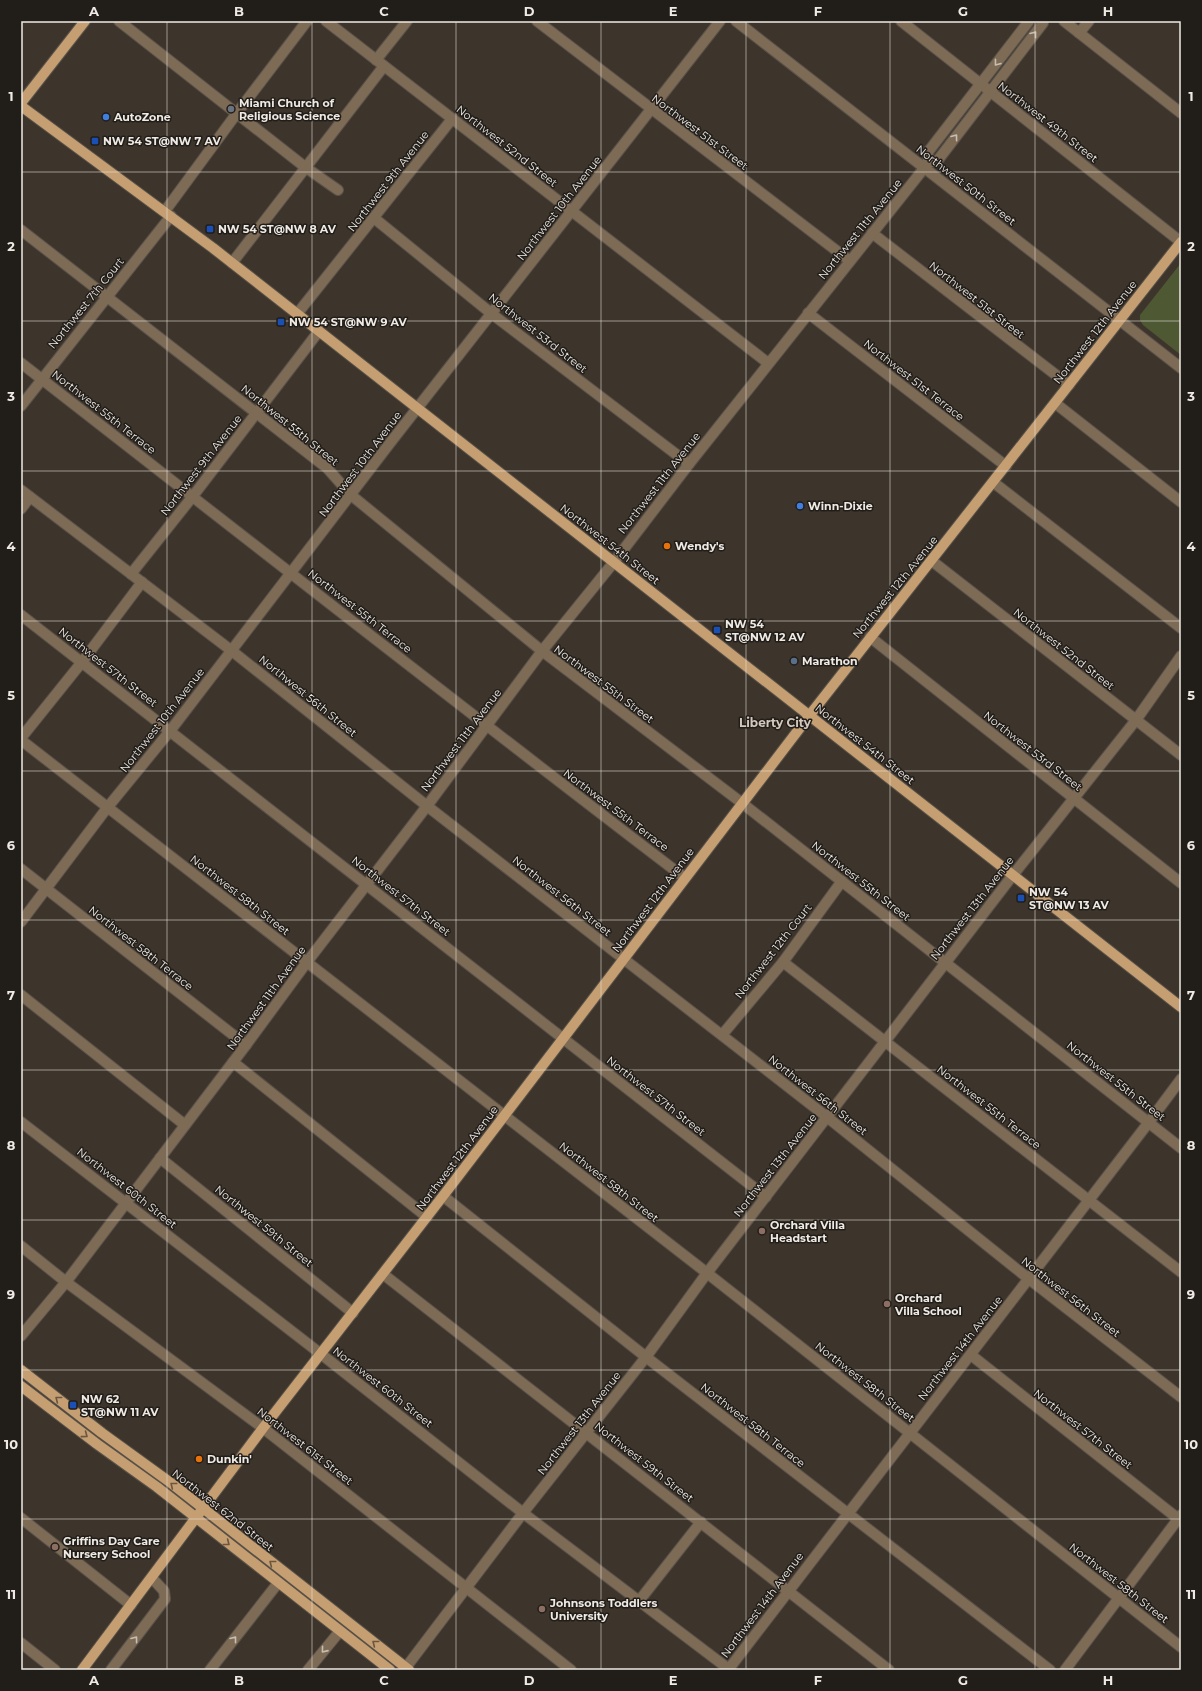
<svg xmlns="http://www.w3.org/2000/svg" width="1202" height="1691" viewBox="0 0 1202 1691" font-family="Montserrat,sans-serif">
<rect width="100%" height="100%" fill="#3d352c"/>
<polygon fill="#4e5933" points="1181,263 1181,355 1143,325 1140,320 1140,315"/>
<g fill="none" stroke-linecap="round" stroke-linejoin="round">
<g stroke="#595249" stroke-width="12">
<g id="minor">
<polyline points="119,21 305,167 338,190"/>
<polyline points="326,21 768,363"/>
<polyline points="537,21 850,261"/>
<polyline points="736,21 1181,368"/>
<polyline points="901,21 1181,242"/>
<polyline points="1064,21 1181,113"/>
<polyline points="1079,33 1089,21"/>
<polyline points="376,60 407,21"/>
<polyline points="928,163 938,160 1043,23 1043,21"/>
<polyline points="165,211 237,113 307,21"/>
<polyline points="374,218 492,314 689,464"/>
<polyline points="21,230 327,468 351,495 542,651 742,803 1181,1148"/>
<polyline points="872,233 1069,385"/>
<polyline points="232,263 384,66"/>
<polyline points="808,313 1006,466"/>
<polyline points="297,314 452,119"/>
<path d="M21,363C242,535 462,708 685,878"/>
<polyline points="1055,403 1181,502"/>
<polyline points="21,406 171,216"/>
<polyline points="993,482 1181,628"/>
<polyline points="21,490 232,651 427,806 827,1117 1029,1279 1181,1397"/>
<polyline points="21,509 30,497"/>
<polyline points="932,561 1181,755"/>
<polyline points="131,574 193,496 319,331"/>
<polyline points="21,615 766,1197"/>
<polyline points="870,637 1181,883"/>
<polyline points="21,738 82,662 142,582"/>
<polyline points="21,740 707,1273 1181,1647"/>
<polyline points="21,869 246,1045"/>
<polyline points="21,922 107,808 170,731 390,443 720,21"/>
<polyline points="783,962 1181,1272"/>
<polyline points="21,995 185,1125"/>
<polyline points="722,1035 783,962 842,881"/>
<polyline points="233,1062 427,1217"/>
<polyline points="21,1122 321,1354 523,1513 730,1670"/>
<polyline points="160,1158 353,1313"/>
<polyline points="443,1196 646,1357 1050,1670"/>
<polyline points="21,1246 66,1282 263,1428 571,1670"/>
<polyline points="383,1274 889,1670"/>
<polyline points="21,1336 66,1282 246,1045 307,962 427,806 542,651 614,562 689,464 925,167 928,163 928,152 1029,21"/>
<polyline points="971,1355 1181,1521"/>
<polyline points="21,1518 131,1605"/>
<polyline points="639,1601 701,1522"/>
<polyline points="21,1643 55,1670"/>
<polyline points="111,1670 165,1599 164,1591 152,1578"/>
<polyline points="210,1670 278,1583"/>
<polyline points="308,1670 340,1631"/>
<polyline points="404,1670 523,1513 646,1357 707,1273 1013,875 1136,720 1181,656"/>
<polyline points="728,1670 1149,1122 1181,1079"/>
<polyline points="1065,1670 1181,1515"/>
</g>
</g>
<g stroke="#595249" stroke-width="12">
<g id="major">
<polyline points="21,103 85,21"/>
<polyline points="21,106 213,248 1181,1007"/>
<polyline points="21,1370 102,1433 171,1483 409,1670"/>
<polyline points="21,1386 97,1444 157,1487 390,1670"/>
<polyline points="82,1670 263,1428 443,1196 809,716 1181,242"/>
</g>
</g>
<use href="#minor" stroke="#7e6b56" stroke-width="10"/>
<use href="#major" stroke="#c59e72" stroke-width="10"/>
</g>
<defs><path id="oneway-chevron" d="M-2-3.5L2.5 0L-2 3.5" fill="none" stroke-width="1.6" stroke-linecap="round" stroke-linejoin="round"/></defs>
<g stroke="#c7beb2">
<use href="#oneway-chevron" transform="translate(1034 34) rotate(-52)"/>
<use href="#oneway-chevron" transform="translate(997 63) rotate(128)"/>
<use href="#oneway-chevron" transform="translate(955 137) rotate(-53)"/>
<use href="#oneway-chevron" transform="translate(135 1639) rotate(-53)"/>
<use href="#oneway-chevron" transform="translate(234 1639) rotate(-52)"/>
<use href="#oneway-chevron" transform="translate(324 1650) rotate(129)"/>
</g>
<g stroke="#6b5741">
<use href="#oneway-chevron" transform="translate(58 1399) rotate(-142)"/>
<use href="#oneway-chevron" transform="translate(85 1435) rotate(37)"/>
<use href="#oneway-chevron" transform="translate(173 1485) rotate(-141)"/>
<use href="#oneway-chevron" transform="translate(227 1543) rotate(38)"/>
<use href="#oneway-chevron" transform="translate(272 1563) rotate(-142)"/>
<use href="#oneway-chevron" transform="translate(375 1643) rotate(-142)"/>
</g>
<path fill="none" stroke="#efeae4" stroke-width="1" stroke-opacity="0.55" d="M167,21V1670M312,21V1670M456,21V1670M601,21V1670M746,21V1670M890,21V1670M1035,21V1670M21,172H1181M21,321H1181M21,471H1181M21,621H1181M21,771H1181M21,920H1181M21,1070H1181M21,1220H1181M21,1370H1181M21,1519H1181"/>
<circle fill="#6b7280" stroke="#211d19" stroke-width="1.5" cx="231" cy="109" r="4"/>
<g fill="#3f7fe0" stroke="#211d19" stroke-width="1.5">
<circle cx="106" cy="117" r="4"/>
<circle cx="800" cy="506" r="4"/>
</g>
<g fill="#1a4fb4" stroke="#211d19" stroke-width="1.5">
<rect x="91" y="137" width="8" height="8" rx="2"/>
<rect x="206" y="225" width="8" height="8" rx="2"/>
<rect x="277" y="318" width="8" height="8" rx="2"/>
<rect x="713" y="626" width="8" height="8" rx="2"/>
<rect x="1017" y="894" width="8" height="8" rx="2"/>
<rect x="69" y="1401" width="8" height="8" rx="2"/>
</g>
<g fill="#e8710a" stroke="#211d19" stroke-width="1.5">
<circle cx="667" cy="546" r="4"/>
<circle cx="199" cy="1459" r="4"/>
</g>
<circle fill="#5c6f8a" stroke="#211d19" stroke-width="1.5" cx="794" cy="661" r="4"/>
<g fill="#8d6e63" stroke="#211d19" stroke-width="1.5">
<circle cx="762" cy="1231" r="4"/>
<circle cx="887" cy="1304" r="4"/>
<circle cx="55" cy="1547" r="4"/>
<circle cx="542" cy="1609" r="4"/>
</g>
<g text-anchor="middle" stroke-width="3" stroke-linejoin="round" paint-order="stroke">
<g font-size="11" font-weight="bold" fill="#efeae4" stroke="#211d19" text-anchor="start">
<text x="239" y="107">Miami Church of<tspan x="239" dy="13">Religious Science</tspan></text>
<text x="114" y="121">AutoZone</text>
<text x="103" y="145">NW 54 ST@NW 7 AV</text>
<text x="218" y="233">NW 54 ST@NW 8 AV</text>
<text x="289" y="326">NW 54 ST@NW 9 AV</text>
<text x="808" y="510">Winn-Dixie</text>
<text x="675" y="550">Wendy's</text>
<text x="725" y="628">NW 54<tspan x="725" dy="13">ST@NW 12 AV</tspan></text>
<text x="802" y="665">Marathon</text>
<text x="1029" y="896">NW 54<tspan x="1029" dy="13">ST@NW 13 AV</tspan></text>
<text x="770" y="1229">Orchard Villa<tspan x="770" dy="13">Headstart</tspan></text>
<text x="895" y="1302">Orchard<tspan x="895" dy="13">Villa School</tspan></text>
<text x="81" y="1403">NW 62<tspan x="81" dy="13">ST@NW 11 AV</tspan></text>
<text x="207" y="1463">Dunkin'</text>
<text x="63" y="1545">Griffins Day Care<tspan x="63" dy="13">Nursery School</tspan></text>
<text x="550" y="1607">Johnsons Toddlers<tspan x="550" dy="13">University</tspan></text>
</g>
<g font-size="11" fill="#efeae4" stroke="#211d19">
<text transform="translate(1048 122) rotate(38)" y="4">Northwest 49th Street</text>
<text transform="translate(700 132) rotate(37)" y="4">Northwest 51st Street</text>
<text transform="translate(507 146) rotate(38)" y="4">Northwest 52nd Street</text>
<text transform="translate(388 181) rotate(-52)" y="4">Northwest 9th Avenue</text>
<text transform="translate(966 185) rotate(38)" y="4">Northwest 50th Street</text>
<text transform="translate(559 208) rotate(-52)" y="4">Northwest 10th Avenue</text>
<text transform="translate(860 229) rotate(-51)" y="4">Northwest 11th Avenue</text>
<text transform="translate(977 300) rotate(38)" y="4">Northwest 51st Street</text>
<text transform="translate(86 303) rotate(-51)" y="4">Northwest 7th Court</text>
<text transform="translate(1095 332) rotate(-52)" y="4">Northwest 12th Avenue</text>
<text transform="translate(538 333) rotate(38)" y="4">Northwest 53rd Street</text>
<text transform="translate(914 380) rotate(38)" y="4">Northwest 51st Terrace</text>
<text transform="translate(104 412) rotate(38)" y="4">Northwest 55th Terrace</text>
<text transform="translate(290 425) rotate(39)" y="4">Northwest 55th Street</text>
<text transform="translate(360 464) rotate(-53)" y="4">Northwest 10th Avenue</text>
<text transform="translate(201 465) rotate(-52)" y="4">Northwest 9th Avenue</text>
<text transform="translate(659 483) rotate(-52)" y="4">Northwest 11th Avenue</text>
<text transform="translate(610 544) rotate(38)" y="4">Northwest 54th Street</text>
<text transform="translate(895 587) rotate(-51)" y="4">Northwest 12th Avenue</text>
<text transform="translate(360 611) rotate(38)" y="4">Northwest 55th Terrace</text>
<text transform="translate(1064 649) rotate(38)" y="4">Northwest 52nd Street</text>
<text transform="translate(108 667) rotate(38)" y="4">Northwest 57th Street</text>
<text transform="translate(604 684) rotate(37)" y="4">Northwest 55th Street</text>
<text transform="translate(308 696) rotate(39)" y="4">Northwest 56th Street</text>
<text transform="translate(162 720) rotate(-52)" y="4">Northwest 10th Avenue</text>
<text transform="translate(461 740) rotate(-53)" y="4">Northwest 11th Avenue</text>
<text transform="translate(865 744) rotate(38)" y="4">Northwest 54th Street</text>
<text transform="translate(1033 751) rotate(38)" y="4">Northwest 53rd Street</text>
<text transform="translate(616 810) rotate(37)" y="4">Northwest 55th Terrace</text>
<text transform="translate(861 881) rotate(38)" y="4">Northwest 55th Street</text>
<text transform="translate(240 895) rotate(38)" y="4">Northwest 58th Street</text>
<text transform="translate(401 896) rotate(38)" y="4">Northwest 57th Street</text>
<text transform="translate(562 896) rotate(38)" y="4">Northwest 56th Street</text>
<text transform="translate(653 900) rotate(-53)" y="4">Northwest 12th Avenue</text>
<text transform="translate(972 908) rotate(-52)" y="4">Northwest 13th Avenue</text>
<text transform="translate(141 948) rotate(38)" y="4">Northwest 58th Terrace</text>
<text transform="translate(773 951) rotate(-52)" y="4">Northwest 12th Court</text>
<text transform="translate(266 998) rotate(-54)" y="4">Northwest 11th Avenue</text>
<text transform="translate(1116 1081) rotate(38)" y="4">Northwest 55th Street</text>
<text transform="translate(818 1095) rotate(38)" y="4">Northwest 56th Street</text>
<text transform="translate(656 1096) rotate(38)" y="4">Northwest 57th Street</text>
<text transform="translate(989 1107) rotate(38)" y="4">Northwest 55th Terrace</text>
<text transform="translate(457 1158) rotate(-53)" y="4">Northwest 12th Avenue</text>
<text transform="translate(775 1165) rotate(-52)" y="4">Northwest 13th Avenue</text>
<text transform="translate(609 1182) rotate(38)" y="4">Northwest 58th Street</text>
<text transform="translate(127 1188) rotate(38)" y="4">Northwest 60th Street</text>
<text transform="translate(264 1226) rotate(39)" y="4">Northwest 59th Street</text>
<text transform="translate(1071 1297) rotate(38)" y="4">Northwest 56th Street</text>
<text transform="translate(960 1348) rotate(-52)" y="4">Northwest 14th Avenue</text>
<text transform="translate(865 1382) rotate(38)" y="4">Northwest 58th Street</text>
<text transform="translate(383 1387) rotate(38)" y="4">Northwest 60th Street</text>
<text transform="translate(579 1423) rotate(-52)" y="4">Northwest 13th Avenue</text>
<text transform="translate(753 1425) rotate(38)" y="4">Northwest 58th Terrace</text>
<text transform="translate(1083 1429) rotate(38)" y="4">Northwest 57th Street</text>
<text transform="translate(305 1446) rotate(38)" y="4">Northwest 61st Street</text>
<text transform="translate(644 1462) rotate(38)" y="4">Northwest 59th Street</text>
<text transform="translate(223 1510) rotate(38)" y="4">Northwest 62nd Street</text>
<text transform="translate(1119 1583) rotate(38)" y="4">Northwest 58th Street</text>
<text transform="translate(762 1605) rotate(-53)" y="4">Northwest 14th Avenue</text>
</g>
<g font-size="12" font-weight="bold" fill="#d2c7bc" stroke="#211d19">
<text x="775" y="727">Liberty City</text>
</g>
</g>
<rect width="1202" height="1691" fill="none" stroke="#211d19" stroke-width="44"/>
<rect x="22" y="22" width="1158" height="1647" fill="none" stroke="#efeae4" stroke-width="1.5"/>
<g font-size="13" text-anchor="middle" font-weight="bold" fill="#efeae4">
<text x="94" y="16">A</text>
<text x="239" y="16">B</text>
<text x="384" y="16">C</text>
<text x="529" y="16">D</text>
<text x="673" y="16">E</text>
<text x="818" y="16">F</text>
<text x="963" y="16">G</text>
<text x="1108" y="16">H</text>
<text x="11" y="101">1</text>
<text x="1191" y="101">1</text>
<text x="11" y="251">2</text>
<text x="1191" y="251">2</text>
<text x="11" y="401">3</text>
<text x="1191" y="401">3</text>
<text x="11" y="551">4</text>
<text x="1191" y="551">4</text>
<text x="11" y="700">5</text>
<text x="1191" y="700">5</text>
<text x="11" y="850">6</text>
<text x="1191" y="850">6</text>
<text x="11" y="1000">7</text>
<text x="1191" y="1000">7</text>
<text x="11" y="1150">8</text>
<text x="1191" y="1150">8</text>
<text x="11" y="1299">9</text>
<text x="1191" y="1299">9</text>
<text x="11" y="1449">10</text>
<text x="1191" y="1449">10</text>
<text x="11" y="1599">11</text>
<text x="1191" y="1599">11</text>
<text x="94" y="1685">A</text>
<text x="239" y="1685">B</text>
<text x="384" y="1685">C</text>
<text x="529" y="1685">D</text>
<text x="673" y="1685">E</text>
<text x="818" y="1685">F</text>
<text x="963" y="1685">G</text>
<text x="1108" y="1685">H</text>
</g>
</svg>
